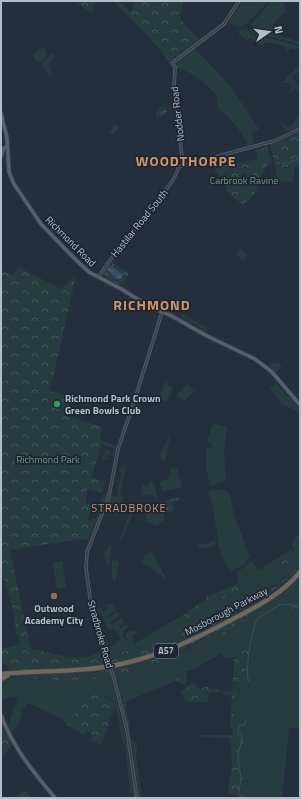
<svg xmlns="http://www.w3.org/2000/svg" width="301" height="799" viewBox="0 0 301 799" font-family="'Titillium Web',sans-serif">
<defs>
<pattern id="forest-crowns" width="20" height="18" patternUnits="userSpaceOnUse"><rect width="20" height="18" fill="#263c3f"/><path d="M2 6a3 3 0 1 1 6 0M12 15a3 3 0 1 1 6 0" fill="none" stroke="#435659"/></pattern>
<pattern id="water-ripples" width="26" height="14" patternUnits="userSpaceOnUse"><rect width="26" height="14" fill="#394c67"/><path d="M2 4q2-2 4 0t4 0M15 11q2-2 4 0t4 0" fill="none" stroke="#53647b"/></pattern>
</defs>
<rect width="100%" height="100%" fill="#242f3e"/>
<g fill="#263c3f">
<polygon points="242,1 269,1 245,25 239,27 228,23"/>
<path d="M271,1H289L283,3L286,12C278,16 272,24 273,33L300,42V45L269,36H257L251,32L249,27Z"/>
<path d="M246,29L257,38H270L300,46V50L299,48L294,50L293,48L286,51L285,47C277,43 268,41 260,45L250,38L247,40L239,34V30Z"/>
<polygon points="44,47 47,56 42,61 37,61 33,57 34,53"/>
<path d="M195,48L231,87L259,129L252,134L254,144L248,146C244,135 235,123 226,115C224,113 220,111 219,109C217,105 218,98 215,94C210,86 186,68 177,68V61Z"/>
<polygon points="52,54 55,54 49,64 52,76 50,77 41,64"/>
<polygon points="300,64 300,70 292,77 300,87 300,93 295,88 290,93 289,91 291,87 288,83 282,83"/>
<polygon points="300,113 300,126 293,131 287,132 280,123 289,127 292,125"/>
<polygon points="115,124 119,128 112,135 109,132"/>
<polygon points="295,165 293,183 275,180 276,168 288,168"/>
<polygon points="241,249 248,255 243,261 236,255"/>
<polygon points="182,313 207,328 207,331 180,317"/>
<polygon points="1,369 7,370 4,382 1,382"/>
<polygon points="167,381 169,382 167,384 173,387 167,402 159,399 164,384"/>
<polygon points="276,383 300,409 300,413 283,405 270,388"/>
<polygon points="187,384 194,391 184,402 177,395"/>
<polygon points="213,423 227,427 224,455 226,477 223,482 211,486 206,470 206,448 212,449 212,444 207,442"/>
<polygon points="171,433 165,461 164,462 159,456"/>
<polygon points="102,441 117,446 114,456 106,454 105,456 108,457 109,459 102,459 101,455 104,456 106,449 109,450 109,453 113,454 114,448 104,445"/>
<polygon points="127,459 120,496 125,497 118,514 114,512 110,506 107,506 111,495 116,497 122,473 119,472 121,467 123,468"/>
<polygon points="171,468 177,469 182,487 162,492 160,482 169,478"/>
<polygon points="153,481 157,498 154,498 153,494 140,496 142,485 149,486 149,482"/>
<polygon points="223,489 229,493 236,520 250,557 244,564 231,572 223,559 219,547 213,508 208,491"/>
<polygon points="106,492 108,492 107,496 96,522 91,521 92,518 96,519 103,494 105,495"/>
<polygon points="164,501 167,503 166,509 168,513 165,513 164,520 157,526 149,522 147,523 144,509 146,505"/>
<polygon points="140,506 140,508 134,510 122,540 119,540 132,508"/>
<polygon points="216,540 214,546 199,549 198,543 207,544"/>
<polygon points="112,542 108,569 104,553"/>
<path d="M297,543H300V568L297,571L295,569C284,581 230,615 214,614L210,619L170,638L108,656L97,618L110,647L121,639L114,628L109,630L100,612L96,613L95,607H100L104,612L108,609L106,605L113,604L117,609L106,616L108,618L118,612L120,615L110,622L112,625L122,618L124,622L119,626L121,628L126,624L128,628L123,631L124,634L122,636L126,641L128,640L125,634L131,630L139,631L132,636L135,643L184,614L187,618L213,602L237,593L240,587L236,573L252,561L258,570H267L285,567L293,554L295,544Z"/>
<polygon points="151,551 167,580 150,567 142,563 144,556"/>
<polygon points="112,560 119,561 116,580 113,580 112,577"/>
<polygon points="62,561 66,587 57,589 53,563"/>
<path d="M300,582V589L285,605L297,609L300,612V728H290L289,729L282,798H245L241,791L243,778L240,763L244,738L237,734C237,744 239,758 232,766L230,738L199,737V735H232L235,693L241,695L240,691L235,686V683L249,688L248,677L249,648L254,634L247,641L239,657L225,658L221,654L186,673V670L183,675L176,679V681L123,703L116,675C140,670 165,663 186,650C190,648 194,644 199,641C211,634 229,640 236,623L284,596Z"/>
<path d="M111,675L127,743L135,798H133L132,793L130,792L125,744H123L116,704L114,701L90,686L67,726L63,719L28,703L24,707L18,725L10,736L7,728L18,697C11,696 5,697 1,702L3,712L1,711V680C16,672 30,680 46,680C68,680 90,678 111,675Z"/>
<polygon points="131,738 132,738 134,742 138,744 136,754 142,798 139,798"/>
<polygon points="24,790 32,798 15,798"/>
</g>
<g fill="url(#forest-crowns)">
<polygon points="75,1 97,1 91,13"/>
<path d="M113,1H118L129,11L133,9L135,1H183L180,16L181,20L199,40L169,61C152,39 132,20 113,1Z"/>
<polygon points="160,107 167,107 167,113 157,118 156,112"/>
<polygon points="300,132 300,166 276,168 270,145"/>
<path d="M267,147L272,163L266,166C258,183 259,192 243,205L227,192L226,180L215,172L216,167L258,159L255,150Z"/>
<polygon points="111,262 129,273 123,285 119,285 103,276 106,265 108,266"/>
<path d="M18,267L61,289L76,276L50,391L70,395L69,406L73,407L68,416L102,427L100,439L102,441L92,478L105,481L102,493L87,489L86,503L92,505L88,520L96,522L88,540L82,539L10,550L30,646L32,649C52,653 85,665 101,650L104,657L108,656L157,642L161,635L170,638L210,619L214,614C218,613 219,615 223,613C244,606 281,585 295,569L297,571C269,598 240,612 206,629C174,645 141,660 106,665C74,670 41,669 9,671L8,667L1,662V649L20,644L19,636L16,634C15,613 10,594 1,574V382H4L7,370L1,369V271L13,275Z"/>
<polygon points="273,362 275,364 278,363 282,367 275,372 270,367"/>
<polygon points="181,497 181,499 172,503 175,510 168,513 166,509 167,503 164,501"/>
<polygon points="300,535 300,543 295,544 296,549 295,551 292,546 296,536"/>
<polygon points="290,548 293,554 285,567 267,570 258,570 288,552"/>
<path d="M300,575V582L284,596L236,623C230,639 212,635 199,640C190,645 181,653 171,658C126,678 68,687 20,676L103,670L147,660L170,651L259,608L281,593Z"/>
<polygon points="239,583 240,587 237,593 213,602 213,604 187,619 184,614 207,599 206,597"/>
<polygon points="300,589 300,612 297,609 289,610 285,605"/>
<polygon points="254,633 249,648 248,677 249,688 235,683 235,686 241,695 235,694 233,730 230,727 232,695 223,694 223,691 232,692 234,659 239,657 247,641"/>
<polygon points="186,669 187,683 185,685 176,681 176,679 183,675 183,671"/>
<polygon points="193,683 200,689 209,686 210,689 219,689 219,692 209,693 207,702 186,702 181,692"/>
<polygon points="90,686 116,704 102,742 100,744 90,740 93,735 87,731 84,735 67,725"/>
<polygon points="125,702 130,727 128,727 123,703"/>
<polygon points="1,720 6,734 13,744 1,759"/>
<polygon points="238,733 243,734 244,738 240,763 243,778 241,791 245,798 237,798 237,795 228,793 228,791 232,766 235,762 237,734"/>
</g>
<path fill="url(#water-ripples)" d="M108,267C114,266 118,270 122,275V279H117L107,270Z"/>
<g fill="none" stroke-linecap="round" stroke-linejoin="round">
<g stroke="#394c67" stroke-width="1">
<polyline points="276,163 289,163 300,158"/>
<path d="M249,682C244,670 252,630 257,619L281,604L296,605L300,603"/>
<polyline points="243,798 239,792 241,778 238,758 242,736 238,731 239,726 245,724 246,720"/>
</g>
<g stroke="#565f6c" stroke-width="3.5">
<g id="minor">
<polyline points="183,166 174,89 175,67 172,63 224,24 239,1"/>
<path d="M99,277C110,253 179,183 178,167L274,141L300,129"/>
<polyline points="106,657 91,605 86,568 87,552 109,496 118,449 135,399 162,312"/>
<polyline points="114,678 127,730 137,798"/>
</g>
</g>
<g stroke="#414a57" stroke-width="4.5">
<g id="major">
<polyline points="1,113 7,138 9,172 14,184 41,224 76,260 89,272 123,290 150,307 170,315 207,336 255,359 272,372 300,405"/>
<polyline points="1,157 3,149 7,146"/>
<path d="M1,715C12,746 34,773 55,798"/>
</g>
</g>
<g stroke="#434c59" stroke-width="5.5">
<g id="highway">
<path d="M1,674C42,670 85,673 125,663C162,655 197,638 231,620C256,607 282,594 300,572"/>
<polyline points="1,679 8,675"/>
</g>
</g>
<use href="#minor" stroke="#38414e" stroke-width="2"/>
<use href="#major" stroke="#56606e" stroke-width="3"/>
<use href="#highway" stroke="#746855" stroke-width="4"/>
<g stroke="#565f6c" stroke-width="3.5" stroke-linecap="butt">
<polyline id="minor-bridge" points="106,657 114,678"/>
</g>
<use href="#minor-bridge" stroke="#38414e" stroke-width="2"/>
</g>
<circle fill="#2e9e5b" stroke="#1d2633" stroke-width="1.5" cx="57" cy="404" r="4"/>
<circle fill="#8d6e63" stroke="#1d2633" stroke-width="1.5" cx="54" cy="596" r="4"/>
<g text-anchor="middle" stroke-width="3.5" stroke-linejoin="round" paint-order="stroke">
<rect fill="#1d2633" stroke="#878f9c" stroke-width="1" x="154" y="644" width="24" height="14" rx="3"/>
<g font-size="9" font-weight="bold" fill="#b4bcc9">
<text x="166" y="654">A57</text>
</g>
<g font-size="10" fill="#b4bcc9" stroke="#1d2633">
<text transform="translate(177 114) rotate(-97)" y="4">Nodder Road</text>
<text transform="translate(139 223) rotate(-51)" y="4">Hastilar Road South</text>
<text transform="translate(71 241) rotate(45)" y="4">Richmond Road</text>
<text transform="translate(226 611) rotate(-28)" y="4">Mosborough Parkway</text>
<text transform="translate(101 634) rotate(74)" y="4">Stradbroke Road</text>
</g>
<g font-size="10" fill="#6b9a76" stroke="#1d2633">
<text x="244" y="184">Carbrook Ravine</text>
<text x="48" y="463">Richmond Park</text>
</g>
<g font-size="10" font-weight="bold" fill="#b4bcc9" stroke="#1d2633" text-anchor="start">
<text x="65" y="402">Richmond Park Crown<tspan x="65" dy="12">Green Bowls Club</tspan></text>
<text x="54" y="612" text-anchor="middle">Outwood<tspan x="54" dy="12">Academy City</tspan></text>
</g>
<g font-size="11" letter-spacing="1" fill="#d59563" stroke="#1d2633">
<text x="129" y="512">STRADBROKE</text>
</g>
<g font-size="14" font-weight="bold" letter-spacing="1" fill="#d59563" stroke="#1d2633">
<text x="186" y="166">WOODTHORPE</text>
<text x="152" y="310">RICHMOND</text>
</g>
</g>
<rect width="301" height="799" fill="none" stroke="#b4bcc9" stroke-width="4"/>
<g transform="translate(269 32) rotate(77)" stroke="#1d2633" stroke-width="3" paint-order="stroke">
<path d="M0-3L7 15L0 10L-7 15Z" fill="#b4bcc9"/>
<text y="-6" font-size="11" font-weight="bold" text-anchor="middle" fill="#b4bcc9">N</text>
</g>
</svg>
